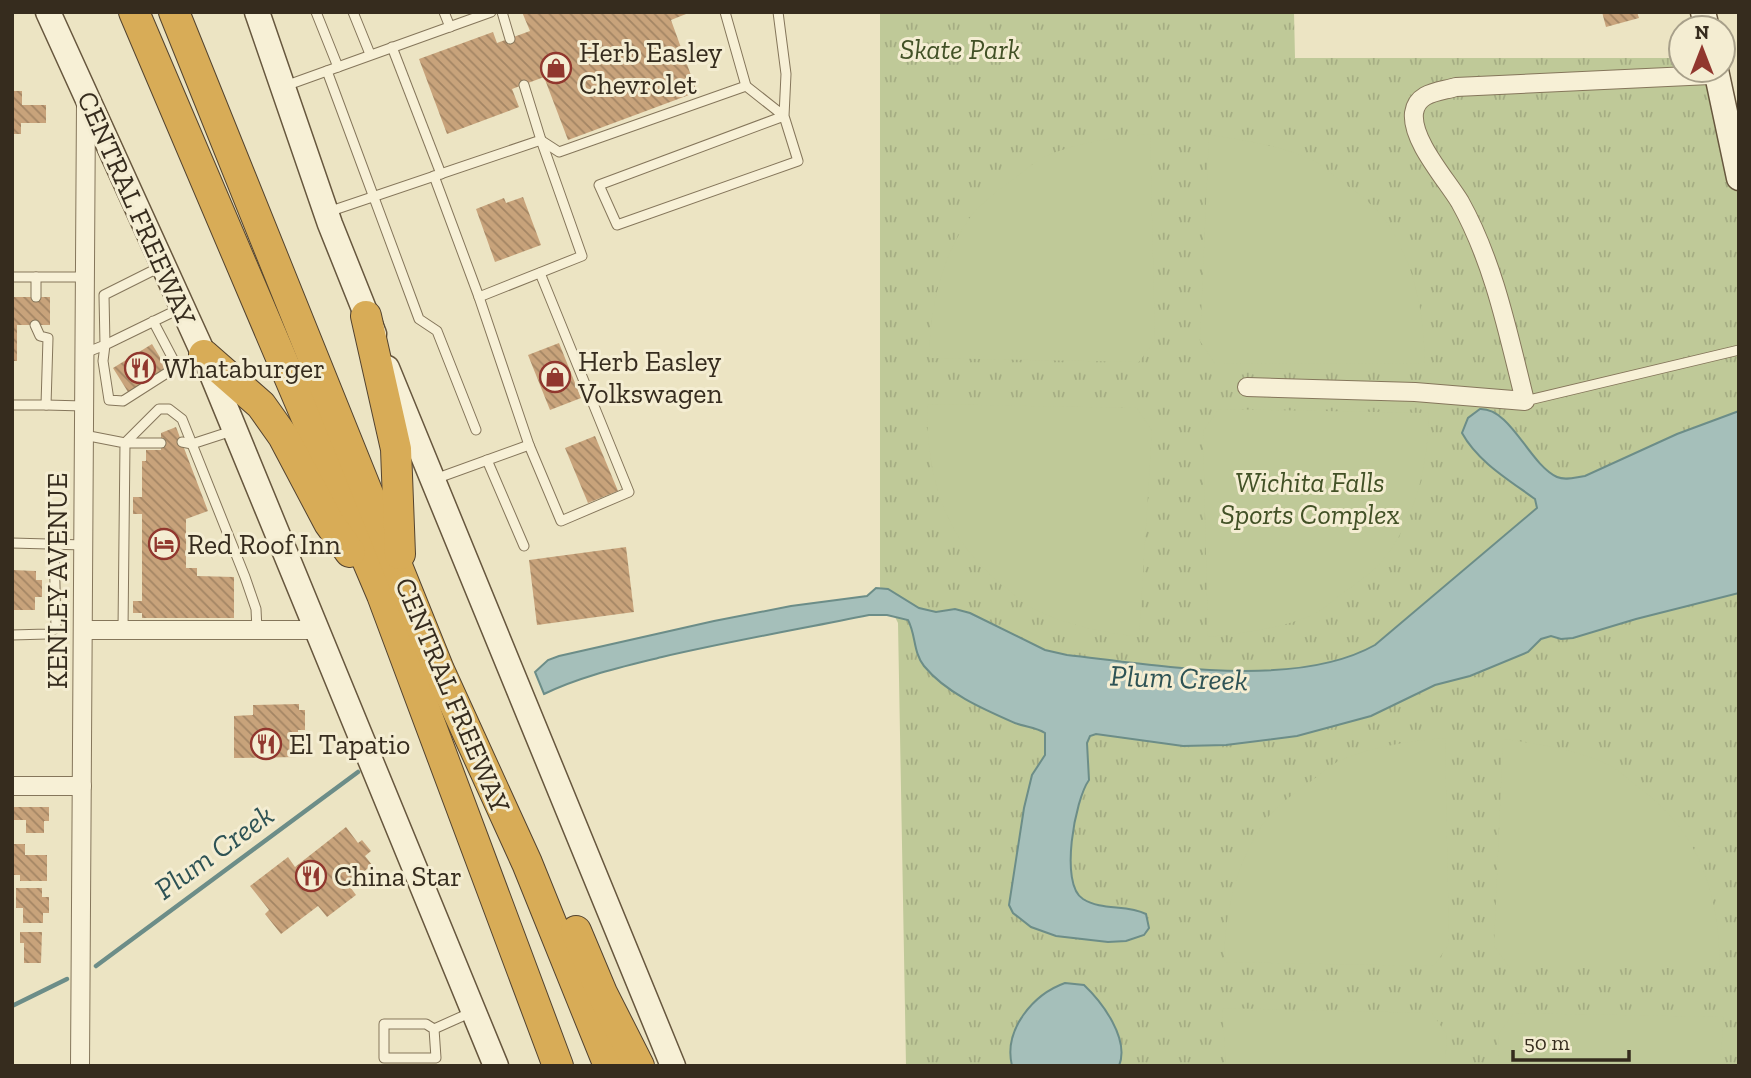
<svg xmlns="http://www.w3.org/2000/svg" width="1751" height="1078" viewBox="0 0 1751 1078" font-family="'Zilla Slab',serif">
<defs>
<pattern id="grass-tufts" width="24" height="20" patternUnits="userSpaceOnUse" patternTransform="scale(1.75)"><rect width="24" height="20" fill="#bfc998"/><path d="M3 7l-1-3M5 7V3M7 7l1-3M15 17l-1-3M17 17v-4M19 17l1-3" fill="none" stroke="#a5ad83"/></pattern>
<pattern id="building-back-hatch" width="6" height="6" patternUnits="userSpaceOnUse" patternTransform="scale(1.75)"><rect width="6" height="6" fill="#c8a37b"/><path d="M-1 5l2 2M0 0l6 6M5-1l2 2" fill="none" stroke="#a38564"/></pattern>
</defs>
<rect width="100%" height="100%" fill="#ece4c3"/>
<polygon fill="url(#grass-tufts)" points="880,12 1294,12 1295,58 1681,58 1681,70 1712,70 1739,197 1739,1066 906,1066 898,623 880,587"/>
<g fill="#bfc998">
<path d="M1150,134L1155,340L1139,362L929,358C930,308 941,257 971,216C982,202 1001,188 1015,178C1025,171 1035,161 1046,156C1079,142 1115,137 1150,134Z"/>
<path d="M1209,135C1244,140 1280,145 1312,160C1323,165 1333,175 1342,182C1357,192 1376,207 1386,221C1415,263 1424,314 1425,363L1215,364L1200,341Z"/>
<path d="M927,404L1137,408L1152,431L1139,637C1104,632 1068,626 1036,610C1025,605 1015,595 1006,588C944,540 927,480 927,404Z"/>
<path d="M1219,409L1429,413C1428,463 1417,514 1387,555C1377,569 1358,583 1343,593C1333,600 1323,610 1312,615C1279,629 1243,633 1208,637L1203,431Z"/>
<path d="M1445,738L1449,944L1434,966L1224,962C1225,912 1236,861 1266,820C1276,806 1296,792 1310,782C1320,775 1330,765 1341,760C1374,746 1410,741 1445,738Z"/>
<path d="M1503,739C1539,744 1574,749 1607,764C1618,769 1628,779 1637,786C1700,832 1719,892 1720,968H1510L1494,946Z"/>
<polygon points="1222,1008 1432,1013 1447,1035 1445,1066 1226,1066"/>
<polygon points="1514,1013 1724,1017 1720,1066 1499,1066 1498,1035"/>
</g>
<g fill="#a5bfba" stroke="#6c8d88" stroke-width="2">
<path d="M1480,409C1511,408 1529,464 1557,477C1566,481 1576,477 1585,476L1677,434L1739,411V593L1636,619L1573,638L1561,639L1551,636L1541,639L1528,652L1470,676L1435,685L1371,716L1297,736L1226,745L1183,746L1096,734L1090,736L1087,743L1089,780C1075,799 1059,885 1083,899C1102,911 1127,904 1146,914L1149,928L1144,935L1126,941L1108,942L1056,936L1031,927L1013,913L1009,905L1024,808L1032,775L1045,755V733C1036,727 1025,727 1015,723C983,709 946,693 924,666C913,652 916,635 908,620L887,615H869C800,629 731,641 662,657C622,667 581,676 544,694L535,672L548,660L559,656L714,621L791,606L867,596L876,588L888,589L919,608L936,612L955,609L970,613L1045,650L1067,655C1155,665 1295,690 1375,645L1537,508L1535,499C1509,480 1478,462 1462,433L1468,418Z"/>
<path d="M1065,983L1084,985C1102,1002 1130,1039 1119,1066H1012C1003,1029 1034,994 1065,983Z"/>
</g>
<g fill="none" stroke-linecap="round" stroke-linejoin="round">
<g stroke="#6c8d88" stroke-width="4.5">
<polyline points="96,966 358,772"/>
<polyline points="12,1006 67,979"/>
</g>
</g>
<g fill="url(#building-back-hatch)">
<polygon points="522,12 691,12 671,20 697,92 568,140 544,77 512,89 519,107 447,134 419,59 493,32 497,43 530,31"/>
<polygon points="1602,12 1637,12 1639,18 1606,27"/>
<polygon points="12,91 22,91 22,105 46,105 46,123 21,123 21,134 12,134"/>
<polygon points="523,197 541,245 495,262 476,209 504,198 506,203"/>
<polygon points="12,297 50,297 50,325 17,325 17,361 12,361"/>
<polygon points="559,343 581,398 550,410 528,355"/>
<polygon points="152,344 167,369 128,392 113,368"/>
<polygon points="176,427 208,511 186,519 186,568 197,568 197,576 234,577 234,618 142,618 142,613 133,613 133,601 142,601 142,514 133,514 133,497 142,497 142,461 146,461 146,450 161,450 161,433"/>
<polygon points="595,436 618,491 588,503 565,448"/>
<polygon points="626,547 634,612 537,625 529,560"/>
<polygon points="12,570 36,571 36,580 42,580 42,597 35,597 35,610 12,610"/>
<polygon points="299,704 299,710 305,710 305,730 298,730 298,757 234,758 234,716 253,715 253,705"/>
<polygon points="12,807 49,807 49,821 44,821 44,833 26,833 26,820 12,820"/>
<polygon points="346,827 358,843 362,840 371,851 365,856 372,865 348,884 356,895 327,917 318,906 281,934 265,914 269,910 250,886 288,857 295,867"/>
<polygon points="12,844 25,844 25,855 47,855 47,881 20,881 20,875 12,875"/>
<polygon points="16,888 42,888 42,897 49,897 49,913 43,913 43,923 23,923 23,908 16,908"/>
<polygon points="20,932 42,932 41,963 24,963 24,943 20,943"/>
</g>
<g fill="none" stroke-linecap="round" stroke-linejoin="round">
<g stroke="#85765b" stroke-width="11">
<g id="lane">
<polyline points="316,12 338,67"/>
<polyline points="353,12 370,54"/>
<polyline points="444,12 450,27"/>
<polyline points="502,12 510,39"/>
<polyline points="392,47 441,174"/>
<polyline points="327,71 419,319 437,331 476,430"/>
<polyline points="285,86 491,12"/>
<polyline points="746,86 784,116 599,185 617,225 798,161 784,116 786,74 778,12"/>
<polyline points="542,141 559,152 746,86 725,12"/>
<polyline points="434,176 479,297 582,256 541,140"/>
<polyline points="328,212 541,140 524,85"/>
<polyline points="12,277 85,277"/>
<polyline points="36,277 36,297"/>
<polyline points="479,297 529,445"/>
<polyline points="153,321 173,359 170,371 123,401 109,400 103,361 105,345 181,308"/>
<polyline points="85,353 105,345 104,295 162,266"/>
<polyline points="1525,401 1739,350"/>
<polyline points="12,405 46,405 48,338 40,336 35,325"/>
<polyline points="46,405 84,406"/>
<polyline points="84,435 125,443 123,630"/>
<polyline points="182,442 192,444 232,431"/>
<polyline points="125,443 159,409 169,409 182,419 245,577 256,609 257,630"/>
<polyline points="125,443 161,443"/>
<polyline points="487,460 524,546"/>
<polyline points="435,479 529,445 561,521 629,492 540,273"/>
<polyline points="12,543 84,545"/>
<polyline points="12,635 47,634 56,628 54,544"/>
<polyline points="434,1029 436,1058 384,1058 384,1024 426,1024 434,1029 472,1012"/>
</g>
</g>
<g stroke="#85765b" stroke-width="20">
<g id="street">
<path d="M1247,387L1415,392L1525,401C1508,333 1494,263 1460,202C1446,179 1411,140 1414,113C1417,92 1439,92 1456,87L1710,75L1716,73"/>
<polyline points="83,630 316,630"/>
<polyline points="12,786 82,786"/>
<polyline points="80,1066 86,103"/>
</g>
</g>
<g stroke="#67573e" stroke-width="27">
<g id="secondary">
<polyline points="48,12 204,355 496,1066"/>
<polyline points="257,12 330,224 374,334"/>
<polyline points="1703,12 1707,28"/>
<polyline points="1716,70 1739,178"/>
<polyline points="387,368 673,1066"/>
</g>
</g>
<g stroke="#53432f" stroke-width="32">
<g id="highway">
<polyline points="134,12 382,595 558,1066"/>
<polyline points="174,12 439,670 527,863 609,1066"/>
<polyline points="366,316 396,449 400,554"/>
<polyline points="204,355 261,405 283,436 329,523 350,552"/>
<polyline points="576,931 602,993 639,1066"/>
</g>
</g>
<use href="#lane" stroke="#f7f0d6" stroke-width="9"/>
<use href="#street" stroke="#f7f0d6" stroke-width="18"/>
<use href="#secondary" stroke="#f7f0d6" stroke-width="24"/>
<use href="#highway" stroke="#d8ac57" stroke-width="30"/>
</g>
<defs>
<g id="shop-ring" transform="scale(1.575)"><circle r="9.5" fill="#f4edd2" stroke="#91372e" stroke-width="1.5"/><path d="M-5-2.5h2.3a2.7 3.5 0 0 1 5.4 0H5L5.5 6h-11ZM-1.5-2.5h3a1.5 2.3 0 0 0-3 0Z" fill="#91372e"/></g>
<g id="restaurant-ring" transform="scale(1.575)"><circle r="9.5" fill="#f4edd2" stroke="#91372e" stroke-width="1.5"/><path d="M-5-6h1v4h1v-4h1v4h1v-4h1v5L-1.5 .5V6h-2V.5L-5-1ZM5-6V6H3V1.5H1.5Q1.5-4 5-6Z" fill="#91372e"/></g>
<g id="hotel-ring" transform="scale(1.575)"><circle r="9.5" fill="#f4edd2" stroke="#91372e" stroke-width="1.5"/><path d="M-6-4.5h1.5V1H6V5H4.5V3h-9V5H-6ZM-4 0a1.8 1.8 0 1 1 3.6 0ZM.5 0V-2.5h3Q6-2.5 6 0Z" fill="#91372e"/></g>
</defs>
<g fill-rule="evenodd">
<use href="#shop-ring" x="556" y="68"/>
<use href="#restaurant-ring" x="140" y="368"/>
<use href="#shop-ring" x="555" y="377"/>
<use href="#hotel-ring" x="164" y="544"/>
<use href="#restaurant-ring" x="266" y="744"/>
<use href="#restaurant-ring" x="311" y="876"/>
</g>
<g text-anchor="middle" stroke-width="6" stroke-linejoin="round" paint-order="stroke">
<g font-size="28" font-style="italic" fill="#425126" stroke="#f4edd2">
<text x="960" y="59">Skate Park</text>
<text x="1310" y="492">Wichita Falls<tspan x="1310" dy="32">Sports Complex</tspan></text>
</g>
<g font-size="28" fill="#362c1e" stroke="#f4edd2" text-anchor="start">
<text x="579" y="62">Herb Easley<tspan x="579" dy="32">Chevrolet</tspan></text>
<text x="578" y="371">Herb Easley<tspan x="578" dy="32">Volkswagen</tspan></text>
<text x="163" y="378">Whataburger</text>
<text x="187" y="554">Red Roof Inn</text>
<text x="289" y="754">El Tapatio</text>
<text x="334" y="886">China Star</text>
</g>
<g font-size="28" fill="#362c1e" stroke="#f4edd2">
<text transform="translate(137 208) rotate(66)" y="10">CENTRAL FREEWAY</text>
<text transform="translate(57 581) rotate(-90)" y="10">KENLEY AVENUE</text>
<text transform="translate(453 695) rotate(67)" y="10">CENTRAL FREEWAY</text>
</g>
<g font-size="30" font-style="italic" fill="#2e5355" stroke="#f4edd2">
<text transform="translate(1179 678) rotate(2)" y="10">Plum Creek</text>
<text transform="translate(214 852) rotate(-36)" y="10">Plum Creek</text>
</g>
</g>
<rect width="1751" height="1078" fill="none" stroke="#362c1e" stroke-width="28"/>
<g transform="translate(1702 49)"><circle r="33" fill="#f4edd2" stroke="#a8a08a" stroke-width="2"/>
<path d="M0-5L12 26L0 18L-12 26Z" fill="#91372e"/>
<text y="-10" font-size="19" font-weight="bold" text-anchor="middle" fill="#362c1e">N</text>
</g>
<path d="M1513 1050v10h116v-10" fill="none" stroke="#362c1e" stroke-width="3.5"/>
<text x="1524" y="1050" font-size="21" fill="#362c1e" stroke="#f4edd2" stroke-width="5" paint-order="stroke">50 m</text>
</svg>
